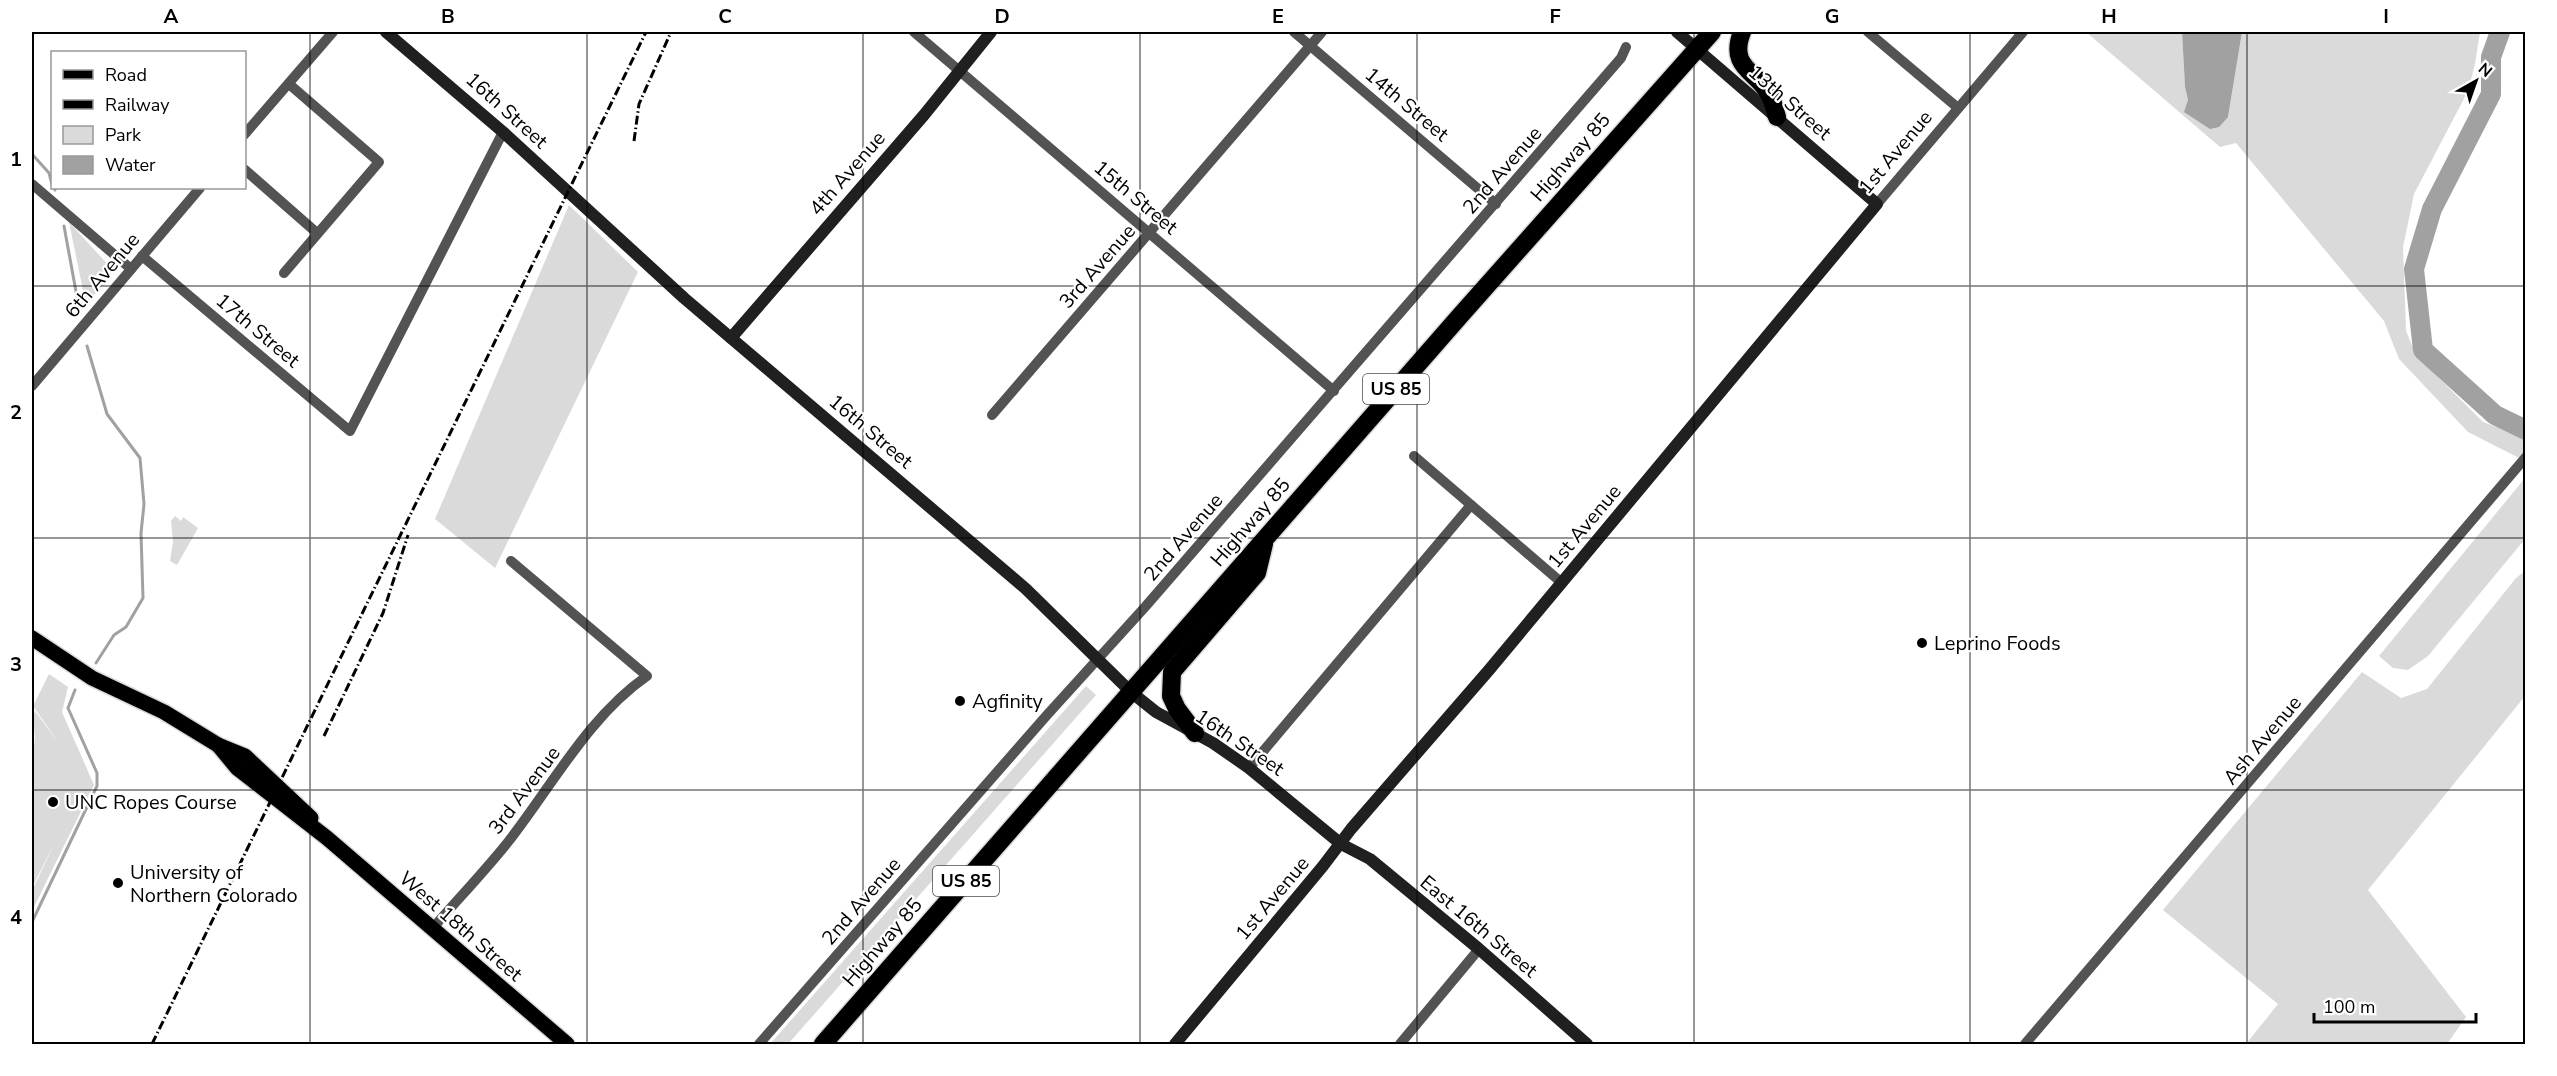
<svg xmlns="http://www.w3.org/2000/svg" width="2557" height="1076" viewBox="0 0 2557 1076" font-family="'Nunito Sans',sans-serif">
<rect width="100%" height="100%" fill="#fff"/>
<g fill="#dadada">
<polygon points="2086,32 2182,32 2185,87 2188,100 2228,117 2242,32 2480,32 2475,64 2468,91 2414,194 2403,247 2406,331 2416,355 2483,422 2525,437 2525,461 2468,432 2399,359 2384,321 2236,143 2220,147"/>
<polygon points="569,205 638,272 495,568 435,519"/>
<polygon points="69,222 111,268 110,276 86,305"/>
<polygon points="2525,478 2525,539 2428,656 2408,670 2393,668 2379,656"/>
<polygon points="175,516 181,521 183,517 198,528 177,565 170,561 173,542 171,521"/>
<polygon points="2525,571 2525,696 2368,890 2466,1017 2447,1044 2246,1044 2278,1004 2163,910 2362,672 2401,698 2427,689 2516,578"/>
<path d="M49,674L68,687L62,712L94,785L32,911V891L56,840L32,888V751C39,735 30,724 35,711L60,745L33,706Z"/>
<polygon points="1086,686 1096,695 788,1044 770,1044"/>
</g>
<polygon fill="#a1a1a1" points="2182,32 2242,32 2228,117 2219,127 2210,129 2184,112 2188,100 2185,87"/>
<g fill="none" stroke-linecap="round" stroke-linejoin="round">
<g stroke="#a1a1a1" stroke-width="3">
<polyline points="32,154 49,173 52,184"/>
<polyline points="54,188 55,190"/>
<polyline points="64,226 77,297"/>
<polyline points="87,346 107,414 140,458 144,504 141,533 143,598 126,627 114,635 96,663"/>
<polyline points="32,922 97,786 97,773 68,708 75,690"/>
</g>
<polyline stroke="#a1a1a1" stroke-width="20" points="2500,32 2491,57 2491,94 2432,209 2414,269 2423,350 2495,415 2526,430"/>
<g stroke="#dbdbdb" stroke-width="18">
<g id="primary">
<polyline points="32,638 92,678 164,712 218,745 245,756 311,818"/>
<polyline points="218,745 237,768 327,838 567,1044"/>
</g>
</g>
<g stroke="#dbdbdb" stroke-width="21">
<g id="highway">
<path d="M1742,32C1728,68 1757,71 1769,94C1773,101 1775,110 1777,117"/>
<polyline points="1195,733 1177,709 1171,696 1172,672 1257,573 1264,544"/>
<polyline points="823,1044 1459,317 1712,32"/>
</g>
</g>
<g stroke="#535353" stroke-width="10">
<polyline points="914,32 1334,391"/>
<polyline points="1294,32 1496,204"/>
<polyline points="1868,32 1958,108"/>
<polyline points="244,135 333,32"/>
<polyline points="244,169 317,233"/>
<polyline points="32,184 131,269"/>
<polyline points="1877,204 2023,32"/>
<polyline points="142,256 350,431 503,132"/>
<polyline points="284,273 379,162 289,84"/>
<polyline points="32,386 200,188"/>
<polyline points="992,415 1322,32"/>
<polyline points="1414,456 1562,583"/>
<polyline points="1249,768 1471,505"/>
<path d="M432,929C457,900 484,872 508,842C552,786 588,717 647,676L511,561"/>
<polyline points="759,1044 1047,715 1145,607 1621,58 1626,47"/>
<polyline points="1400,1044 1479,949"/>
<polyline points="2025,1044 2526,457"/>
</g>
<g stroke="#202020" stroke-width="12">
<polyline points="386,32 503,132 684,298 1026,589 1131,692 1156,712 1213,743 1249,768 1341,844 1370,859 1479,949 1587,1044"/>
<polyline points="731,338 924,115 991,32"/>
<polyline points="1175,1044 1323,866 1351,829 1489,670 1877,204 1677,32"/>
</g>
<use href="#primary" stroke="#000" stroke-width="15"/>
<use href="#highway" stroke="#000" stroke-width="18"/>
<g stroke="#000" stroke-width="3" stroke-dasharray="9 3 1.5 3" stroke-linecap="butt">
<polyline points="634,141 639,104 671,32"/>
<polyline points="324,736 383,613 408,535"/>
<polyline points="152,1044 646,32"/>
</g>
</g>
<path fill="none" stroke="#000" stroke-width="1.5" stroke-opacity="0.55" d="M310,32V1044M587,32V1044M863,32V1044M1140,32V1044M1417,32V1044M1694,32V1044M1970,32V1044M2247,32V1044M32,286H2526M32,538H2526M32,790H2526"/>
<g fill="#000" stroke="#fff" stroke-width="2">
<circle cx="1922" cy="643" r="6"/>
<circle cx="960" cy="701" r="6"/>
<circle cx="53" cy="802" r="6"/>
<circle cx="118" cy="883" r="6"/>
</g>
<g text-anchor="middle" stroke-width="4.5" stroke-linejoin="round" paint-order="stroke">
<g fill="#fff" stroke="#4c4c4c" stroke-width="1.5">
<rect x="1363" y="374" width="66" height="30" rx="4.5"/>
<rect x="933" y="866" width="66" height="30" rx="4.5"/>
</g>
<g font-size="18" font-weight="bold" fill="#000">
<text x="1396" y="395">US 85</text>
<text x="966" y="887">US 85</text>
</g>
<g font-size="20" fill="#000" stroke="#fff">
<text transform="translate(1790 102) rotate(41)" y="7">13th Street</text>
<text transform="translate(1407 104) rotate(40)" y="7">14th Street</text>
<text transform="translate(507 110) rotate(42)" y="7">16th Street</text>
<text transform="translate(1895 152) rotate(-50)" y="7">1st Avenue</text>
<text transform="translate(1570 157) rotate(-49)" y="7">Highway 85</text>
<text transform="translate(1502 170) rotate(-49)" y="7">2nd Avenue</text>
<text transform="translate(847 173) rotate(-49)" y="7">4th Avenue</text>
<text transform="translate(1136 197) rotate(40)" y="7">15th Street</text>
<text transform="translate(1097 266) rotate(-49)" y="7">3rd Avenue</text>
<text transform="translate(102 275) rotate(-50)" y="7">6th Avenue</text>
<text transform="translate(258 330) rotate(40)" y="7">17th Street</text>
<text transform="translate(871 431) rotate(40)" y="7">16th Street</text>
<text transform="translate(1250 522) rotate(-49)" y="7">Highway 85</text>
<text transform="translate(1584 526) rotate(-50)" y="7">1st Avenue</text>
<text transform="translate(1183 537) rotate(-49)" y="7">2nd Avenue</text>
<text transform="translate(2262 740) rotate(-50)" y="7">Ash Avenue</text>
<text transform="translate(1240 742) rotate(34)" y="7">16th Street</text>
<text transform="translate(524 790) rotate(-53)" y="7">3rd Avenue</text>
<text transform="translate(1272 898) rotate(-50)" y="7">1st Avenue</text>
<text transform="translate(861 901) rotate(-49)" y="7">2nd Avenue</text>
<text transform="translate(461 926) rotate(41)" y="7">West 18th Street</text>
<text transform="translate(1479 926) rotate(40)" y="7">East 16th Street</text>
<text transform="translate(882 942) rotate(-49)" y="7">Highway 85</text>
</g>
<g font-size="20" fill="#000" stroke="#fff" text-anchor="start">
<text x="1934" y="650">Leprino Foods</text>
<text x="972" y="708">Agfinity</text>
<text x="65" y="809">UNC Ropes Course</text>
<text x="130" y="879">University of<tspan x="130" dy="23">Northern Colorado</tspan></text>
</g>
</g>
<rect width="2557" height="1076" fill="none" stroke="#ffffff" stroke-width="66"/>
<rect x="51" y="51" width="195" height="138" fill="#ffffff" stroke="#999999" stroke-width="1.5"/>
<rect x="63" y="70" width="30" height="9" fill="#000000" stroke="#999999" stroke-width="1.5"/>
<text x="105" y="81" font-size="18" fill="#000000">Road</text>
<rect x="63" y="100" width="30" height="9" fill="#000000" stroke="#999999" stroke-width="1.5"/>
<text x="105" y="111" font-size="18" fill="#000000">Railway</text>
<rect x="63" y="126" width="30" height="18" fill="#dadada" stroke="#999999" stroke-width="1.5"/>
<text x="105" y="141" font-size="18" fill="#000000">Park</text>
<rect x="63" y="156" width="30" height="18" fill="#a1a1a1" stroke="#999999" stroke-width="1.5"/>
<text x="105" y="171" font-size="18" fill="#000000">Water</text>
<g transform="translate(2476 81) rotate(40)" stroke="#ffffff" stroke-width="4.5" paint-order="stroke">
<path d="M0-4.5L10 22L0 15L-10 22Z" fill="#000000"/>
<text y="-9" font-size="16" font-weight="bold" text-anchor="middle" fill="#000000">N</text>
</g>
<path d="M2314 1013v9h162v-9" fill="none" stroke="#000000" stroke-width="3"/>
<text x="2323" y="1013" font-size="18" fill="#000000" stroke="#ffffff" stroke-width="4.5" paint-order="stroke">100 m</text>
<rect x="33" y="33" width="2491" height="1010" fill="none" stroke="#000" stroke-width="2"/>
<g font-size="20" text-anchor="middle" font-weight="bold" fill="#000">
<text x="171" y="23">A</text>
<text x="448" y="23">B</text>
<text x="725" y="23">C</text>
<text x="1002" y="23">D</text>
<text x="1278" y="23">E</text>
<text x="1555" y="23">F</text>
<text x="1832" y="23">G</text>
<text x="2109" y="23">H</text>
<text x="2386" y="23">I</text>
<text x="16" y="166">1</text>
<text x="16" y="419">2</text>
<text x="16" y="671">3</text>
<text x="16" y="924">4</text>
</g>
</svg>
